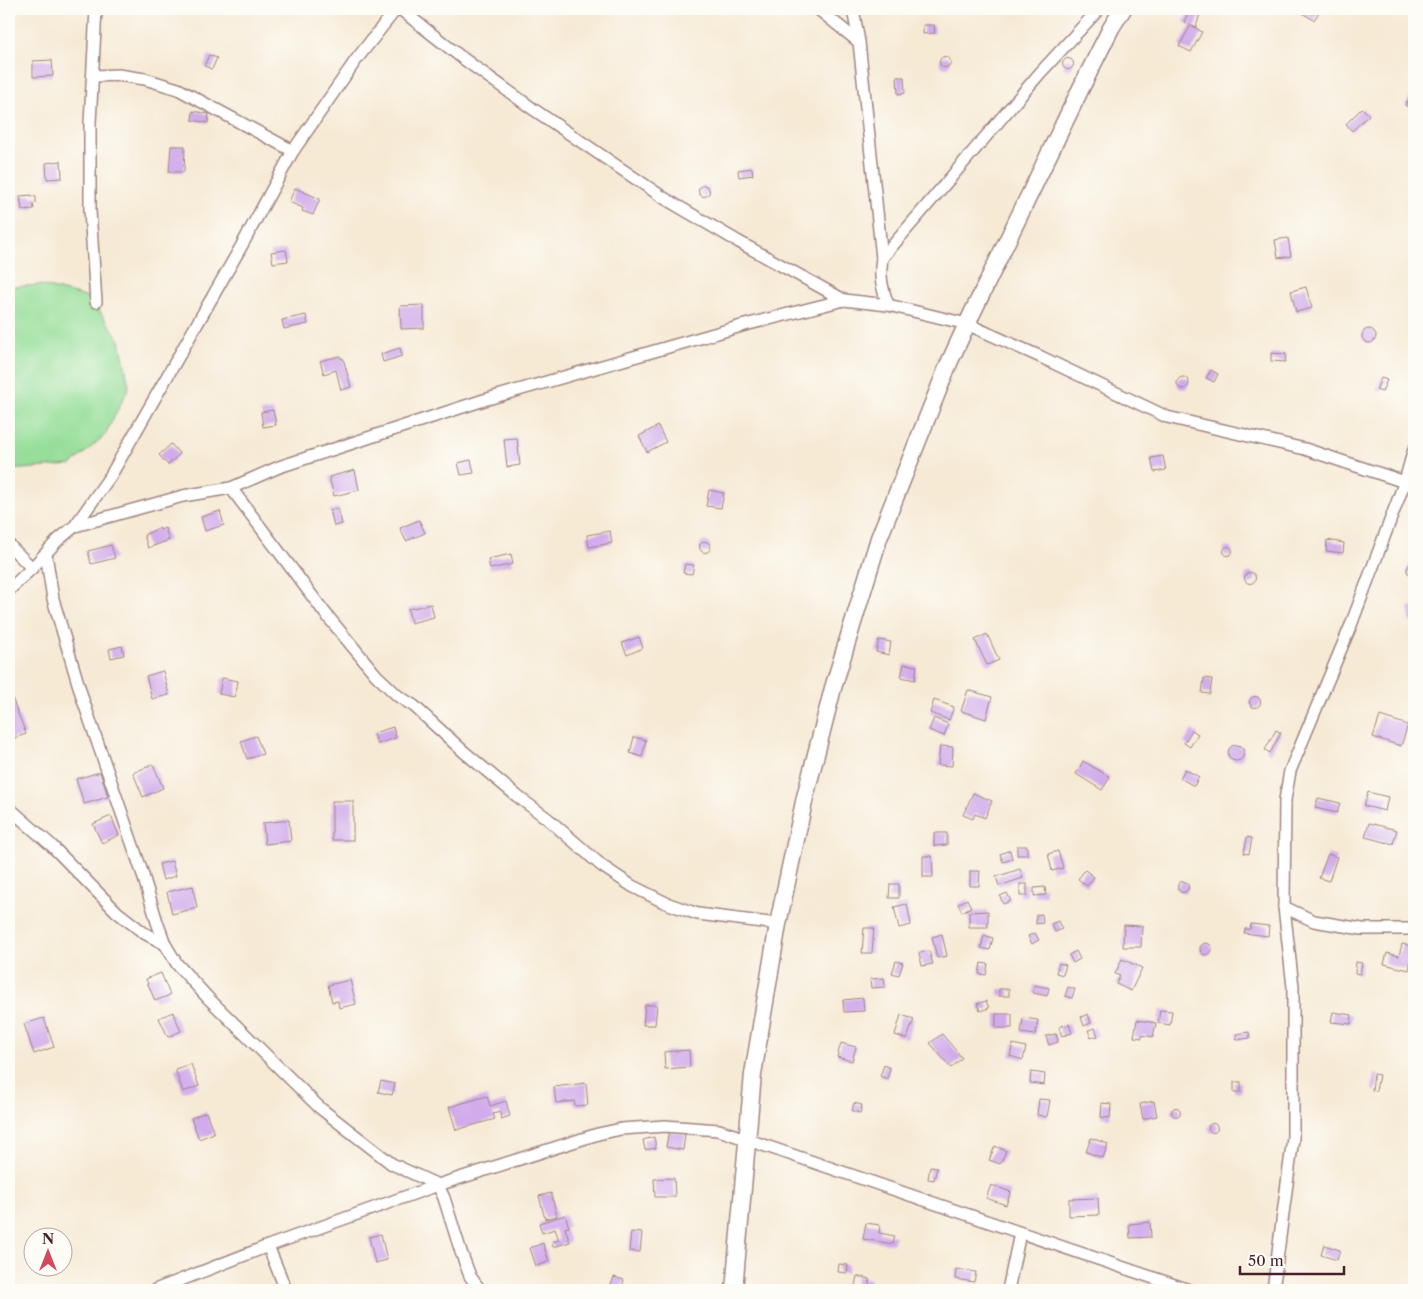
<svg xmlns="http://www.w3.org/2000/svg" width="1423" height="1299" viewBox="0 0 1423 1299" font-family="'Libre Caslon Text',serif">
<rect width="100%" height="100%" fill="#fdfcf7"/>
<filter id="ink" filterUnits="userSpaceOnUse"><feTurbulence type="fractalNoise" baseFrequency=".02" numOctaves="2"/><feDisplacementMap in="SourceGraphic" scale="10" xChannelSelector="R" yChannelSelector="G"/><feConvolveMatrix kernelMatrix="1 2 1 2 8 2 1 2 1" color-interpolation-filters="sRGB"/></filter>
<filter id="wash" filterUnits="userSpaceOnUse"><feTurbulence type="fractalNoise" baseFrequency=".0096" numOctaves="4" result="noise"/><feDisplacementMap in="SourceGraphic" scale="20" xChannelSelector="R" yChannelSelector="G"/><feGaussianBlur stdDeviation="1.12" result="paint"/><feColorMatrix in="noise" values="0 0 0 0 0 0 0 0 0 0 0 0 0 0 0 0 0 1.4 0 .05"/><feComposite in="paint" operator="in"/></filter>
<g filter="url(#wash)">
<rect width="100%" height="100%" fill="#f6ead5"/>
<polygon fill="#96de99" stroke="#707e62" points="40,285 90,298 120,340 129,387 105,435 71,465 9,470 9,287"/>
<g id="blocks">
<g fill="#d1abeb">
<polygon points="1304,9 1321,9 1314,20 1302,13"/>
<polygon points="1189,10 1200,14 1196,27 1184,22"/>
<polygon points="923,25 934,25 935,33 923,34"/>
<polygon points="1191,25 1202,32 1191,52 1179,46"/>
<polygon points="209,55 217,58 212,69 204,66"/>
<circle cx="945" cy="62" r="5.5"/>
<circle cx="1068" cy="64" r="5.5"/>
<polygon points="52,60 53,76 33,77 33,61"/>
<polygon points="897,77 904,77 905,93 898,94"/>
<polygon points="1414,91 1414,105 1412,109 1405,105"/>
<polygon points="1362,108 1369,115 1352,131 1346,124"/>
<polygon points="193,111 209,114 208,123 192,120"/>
<polygon points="171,146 185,146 184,172 169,172"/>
<polygon points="61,161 62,178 47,179 46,163"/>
<polygon points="752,168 753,175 739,177 738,170"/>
<circle cx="704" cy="191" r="5.5"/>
<polygon points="295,188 320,199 313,215 302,211 303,208 289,202"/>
<polygon points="32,195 32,197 36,196 36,203 33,204 34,209 22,210 20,196"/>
<polygon points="1288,238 1291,256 1278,258 1275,240"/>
<polygon points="286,250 288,261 273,263 271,252"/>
<polygon points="1306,287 1312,308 1296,312 1291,291"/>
<polygon points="424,305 424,328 401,329 400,306"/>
<polygon points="306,315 308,324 284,329 282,320"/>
<circle cx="1369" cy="336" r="7"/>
<polygon points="400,348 402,356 383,362 381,354"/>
<polygon points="1271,353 1286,354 1285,362 1271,361"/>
<polygon points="340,356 341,359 343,358 351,387 341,390 336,370 324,374 320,361"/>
<polygon points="1211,370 1218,374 1214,382 1206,378"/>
<circle cx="1183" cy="383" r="6"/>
<polygon points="1381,378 1387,380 1382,392 1376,390"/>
<polygon points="273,410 276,425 263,427 261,412"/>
<polygon points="658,426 666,442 647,452 639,436"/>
<polygon points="517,438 520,465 507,467 504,439"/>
<polygon points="171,444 180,454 168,465 159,455"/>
<polygon points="1163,456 1166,470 1154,472 1151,458"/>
<polygon points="471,460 474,473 461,475 458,463"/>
<polygon points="355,470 359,490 334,496 329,477"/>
<polygon points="709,490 724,493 721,508 706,506"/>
<polygon points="338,508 342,524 334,526 330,510"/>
<polygon points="220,511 224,525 205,531 201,517"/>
<polygon points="419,520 425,533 406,541 400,528"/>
<polygon points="159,528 160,530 165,528 169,540 148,548 144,535"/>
<polygon points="610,531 612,543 589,547 587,535"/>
<polygon points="1327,540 1344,543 1343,553 1326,551"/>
<circle cx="705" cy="547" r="5.5"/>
<polygon points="111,545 115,558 91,564 88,551"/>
<circle cx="1228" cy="551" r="4.5"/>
<polygon points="511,554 513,564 490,569 488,559"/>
<polygon points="1414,563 1414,576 1412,576 1407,572 1407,568 1409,565"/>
<polygon points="685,564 694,565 692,574 683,573"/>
<circle cx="1250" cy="578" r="5.5"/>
<polygon points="431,604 434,617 411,623 408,609"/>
<polygon points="1409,607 1414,607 1414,622 1410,622"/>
<polygon points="987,634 999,660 987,665 975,640"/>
<polygon points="639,637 643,648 627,655 622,643"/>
<polygon points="879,640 891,642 889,655 876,652"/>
<polygon points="122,646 124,655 111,658 109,649"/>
<polygon points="904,664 917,666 915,680 901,677"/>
<polygon points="163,671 169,695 152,699 146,676"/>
<polygon points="222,678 238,681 235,697 219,694"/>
<polygon points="1204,678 1212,679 1210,694 1202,693"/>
<polygon points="9,690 26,734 9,740 10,728"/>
<polygon points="968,690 992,697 986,719 961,711"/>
<circle cx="1255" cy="702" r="5.5"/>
<polygon points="934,700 954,707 949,720 930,713"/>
<polygon points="1380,716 1408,725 1401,746 1373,737"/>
<polygon points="934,718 948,724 944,736 929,730"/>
<polygon points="393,727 396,738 377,744 374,733"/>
<polygon points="1192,730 1198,734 1190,747 1184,743"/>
<polygon points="1276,730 1281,733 1270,753 1265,750"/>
<polygon points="256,736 263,754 247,759 241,741"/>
<polygon points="634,737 646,740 642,757 630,753"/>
<circle cx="1236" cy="753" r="8"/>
<polygon points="940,746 953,747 952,766 938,765"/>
<polygon points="1083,761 1110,777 1102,790 1076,774"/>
<polygon points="153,764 163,788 143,797 133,773"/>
<polygon points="1185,769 1199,777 1194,786 1180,778"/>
<polygon points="100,772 108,797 84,804 76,779"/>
<polygon points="1368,792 1388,797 1385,811 1364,806"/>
<polygon points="973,793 992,801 985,818 975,814 973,819 963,815"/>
<polygon points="1318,798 1340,803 1337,813 1315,808"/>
<rect x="332" y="801" width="21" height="39"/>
<polygon points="111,816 119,835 102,843 93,824"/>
<polygon points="289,820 291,841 265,844 263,823"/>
<polygon points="1369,823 1397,830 1393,844 1365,837"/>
<polygon points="934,833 947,833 947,845 934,846"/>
<polygon points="1247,837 1252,838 1249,854 1244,853"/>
<rect x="1017" y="846" width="10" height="9"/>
<polygon points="1010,850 1012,859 1003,862 1000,854"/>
<polygon points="1058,851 1063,868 1052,871 1048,854"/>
<polygon points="1328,854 1337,857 1329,881 1319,878"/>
<polygon points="923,856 932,856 933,877 923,877"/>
<polygon points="172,861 176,876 163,880 159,864"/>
<polygon points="1020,869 1023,878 999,886 996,877"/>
<polygon points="1085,870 1094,877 1087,886 1078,879"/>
<polygon points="970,871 980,871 979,886 970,886"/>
<circle cx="1183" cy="887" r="5.5"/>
<polygon points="890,884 899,884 899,898 889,898"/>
<rect x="1020" y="884" width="7" height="12"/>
<polygon points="193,886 197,908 172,914 167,892"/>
<polygon points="1045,887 1046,895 1034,896 1034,888"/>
<polygon points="1007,893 1011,901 1003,904 1000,896"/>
<polygon points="967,899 971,907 962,912 958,904"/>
<polygon points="907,904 911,925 899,928 894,907"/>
<polygon points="988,911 988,927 969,927 969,912"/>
<polygon points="1042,914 1043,923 1036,924 1036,915"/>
<polygon points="1058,921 1062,929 1055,932 1051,924"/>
<polygon points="1251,924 1269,926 1268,936 1244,933 1245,929 1250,929"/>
<polygon points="1124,925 1142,926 1141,947 1123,947"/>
<polygon points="864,928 874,928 872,953 862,953"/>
<polygon points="1035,933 1039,940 1032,944 1028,936"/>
<polygon points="942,934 947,956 937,958 932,937"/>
<polygon points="984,935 993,938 990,950 981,948"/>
<circle cx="1206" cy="949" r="6"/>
<polygon points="1402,944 1414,946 1409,970 1384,964 1387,953 1399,956"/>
<polygon points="929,951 933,964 922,966 919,953"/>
<polygon points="1076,951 1080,959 1073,963 1069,955"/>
<polygon points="1122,959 1142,968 1131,991 1116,984 1120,976 1115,974"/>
<polygon points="896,961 903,963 899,975 892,973"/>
<polygon points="1356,962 1362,963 1360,974 1355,973"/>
<polygon points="981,963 988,964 986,975 979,974"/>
<polygon points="1059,963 1066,965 1063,975 1056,973"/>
<polygon points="161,973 170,995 155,1001 146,979"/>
<polygon points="884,978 885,987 871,988 870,979"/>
<polygon points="350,980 356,1004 339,1008 338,1001 332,1002 328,985"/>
<polygon points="1034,985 1049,988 1047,996 1033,993"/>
<polygon points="1068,987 1075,989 1072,998 1065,996"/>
<rect x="999" y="989" width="10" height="7"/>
<polygon points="863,998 864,1011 844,1012 843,1000"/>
<polygon points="986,1001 989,1008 980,1011 977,1004"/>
<polygon points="645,1005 657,1005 655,1025 643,1025"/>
<polygon points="1160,1010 1172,1011 1170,1025 1158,1023"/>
<polygon points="173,1012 181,1031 168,1037 159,1018"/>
<polygon points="1333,1012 1352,1015 1351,1024 1331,1022"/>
<rect x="996" y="1014" width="16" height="14"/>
<polygon points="1088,1014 1091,1023 1084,1026 1081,1017"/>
<polygon points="901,1015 914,1019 907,1039 895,1035"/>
<polygon points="44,1018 54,1047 34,1054 24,1024"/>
<polygon points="1023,1018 1038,1020 1035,1035 1021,1033"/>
<polygon points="1137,1020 1156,1023 1153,1037 1142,1035 1142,1038 1134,1037"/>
<polygon points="1069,1024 1072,1033 1062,1036 1059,1027"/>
<polygon points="1095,1028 1098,1036 1091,1038 1088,1030"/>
<polygon points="1249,1032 1250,1038 1237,1040 1236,1034"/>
<polygon points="942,1034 962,1058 951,1068 930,1043"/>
<polygon points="1056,1034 1058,1042 1049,1045 1046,1036"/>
<polygon points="841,1043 856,1047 852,1061 837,1057"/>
<polygon points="1013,1044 1026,1047 1023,1060 1010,1056"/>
<polygon points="689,1050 690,1067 665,1069 664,1052"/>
<polygon points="191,1064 199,1086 183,1092 175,1069"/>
<polygon points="884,1065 890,1068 887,1079 880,1076"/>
<polygon points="1031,1072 1045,1074 1044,1085 1030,1083"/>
<polygon points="1374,1074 1379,1075 1376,1091 1372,1090"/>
<polygon points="381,1081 395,1084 392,1095 378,1092"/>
<rect x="1234" y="1082" width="7" height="10"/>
<polygon points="586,1083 588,1105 575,1106 574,1101 556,1103 554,1087"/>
<polygon points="487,1096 490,1106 506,1101 510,1116 501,1119 500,1112 493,1114 495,1119 456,1130 449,1107"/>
<polygon points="1039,1099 1050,1100 1047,1117 1037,1115"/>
<polygon points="1154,1101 1157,1116 1143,1119 1140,1104"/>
<polygon points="854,1103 862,1105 860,1113 852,1111"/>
<polygon points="1102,1103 1111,1104 1110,1118 1101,1117"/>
<circle cx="1176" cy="1112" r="4.5"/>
<polygon points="206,1112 214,1133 199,1139 191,1118"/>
<circle cx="1213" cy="1128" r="4.5"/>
<polygon points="669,1131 685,1134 683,1150 666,1147"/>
<polygon points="654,1137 656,1148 645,1150 643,1140"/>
<polygon points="1091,1138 1108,1144 1103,1158 1086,1152"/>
<polygon points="995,1146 1006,1151 1000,1164 989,1160"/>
<polygon points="930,1167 937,1168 934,1180 928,1179"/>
<polygon points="674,1178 675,1197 655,1197 654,1179"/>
<polygon points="991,1185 1011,1192 1006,1205 986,1198"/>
<polygon points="551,1193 557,1216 545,1219 539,1196"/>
<polygon points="1098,1198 1099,1215 1069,1216 1069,1199"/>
<polygon points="565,1215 569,1227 565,1228 570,1242 553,1247 551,1242 559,1240 555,1229 542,1233 539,1223"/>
<polygon points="1150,1222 1151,1237 1130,1238 1129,1224"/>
<polygon points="866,1223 880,1225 879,1233 895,1236 893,1244 863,1239"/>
<polygon points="631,1232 642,1233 640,1252 629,1251"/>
<polygon points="381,1234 387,1260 375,1263 369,1237"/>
<polygon points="543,1243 549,1262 536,1266 530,1248"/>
<polygon points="1324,1245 1340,1250 1337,1260 1321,1255"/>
<polygon points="839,1264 848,1265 847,1273 838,1272"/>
<polygon points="956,1269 976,1272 974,1282 955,1279"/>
<polygon points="857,1276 870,1279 868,1290 854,1290"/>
<polygon points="614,1277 624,1280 621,1290 610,1288"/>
</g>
</g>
</g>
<g filter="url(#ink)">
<use href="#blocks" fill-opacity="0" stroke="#a08480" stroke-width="1"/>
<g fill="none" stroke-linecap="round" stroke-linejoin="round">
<g stroke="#a08480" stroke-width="14">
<g id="street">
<polyline points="96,9 90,123 90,211 96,302"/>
<polyline points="400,9 461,57 533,109 664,198 739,242 844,300"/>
<polyline points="818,9 859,42"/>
<path d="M853,9L859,42L882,258C879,276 882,288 888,305"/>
<polyline points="94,76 118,75 145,79 178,89 293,151"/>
<polyline points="882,258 1040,73 1099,9"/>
<polyline points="231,488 325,613 376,675 398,696 414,706 463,751 517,796 548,819 602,866 632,886 666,903 683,909 698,914 778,924"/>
<polyline points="75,526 111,475 242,245 293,151 356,60 396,9"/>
<polyline points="9,545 32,568"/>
<polyline points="46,554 53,599 83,700 142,872 157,922 165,944 177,964 208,998 320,1108 392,1164 438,1185 444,1198 461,1252 470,1276 480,1290"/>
<polyline points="9,590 32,568 58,540 75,526 183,496 231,488 279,467 484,400 745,325 844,300 888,305 967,324 1041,357 1167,417 1305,449 1414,485"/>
<polyline points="9,808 51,845 117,912 144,933 165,944"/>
<polyline points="1284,907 1314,921 1362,929 1414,929"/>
<polyline points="268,1246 286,1290"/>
<polyline points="155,1290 268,1246 438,1185 598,1134 621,1129 665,1126 719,1130 1189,1290"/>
<polyline points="1008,1290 1020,1233"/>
<polyline points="1273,1290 1293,1138 1293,987 1284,907 1285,800 1290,771 1351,625 1405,481 1414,449"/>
</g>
</g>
<g stroke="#a08480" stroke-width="19">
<polyline id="secondary" points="734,1290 753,1074 778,924 805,797 833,688 879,538 949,363 967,324 1081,88 1111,28 1123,9"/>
</g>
<use href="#street" stroke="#fff" stroke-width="11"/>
<use href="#secondary" stroke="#fff" stroke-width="16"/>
</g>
</g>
<rect width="1423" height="1299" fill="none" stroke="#fdfcf7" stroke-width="30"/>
<g transform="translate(48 1252)"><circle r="24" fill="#fdfcf7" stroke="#b5a4a5"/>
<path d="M0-4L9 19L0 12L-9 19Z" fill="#d1495b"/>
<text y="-8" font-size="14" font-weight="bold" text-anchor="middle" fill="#4a1f2b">N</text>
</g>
<path d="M1240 1266v8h104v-8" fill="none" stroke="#4a1f2b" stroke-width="2.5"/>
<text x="1248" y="1266" font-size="15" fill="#4a1f2b" stroke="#fdfcf7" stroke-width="4" paint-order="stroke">50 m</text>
</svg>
